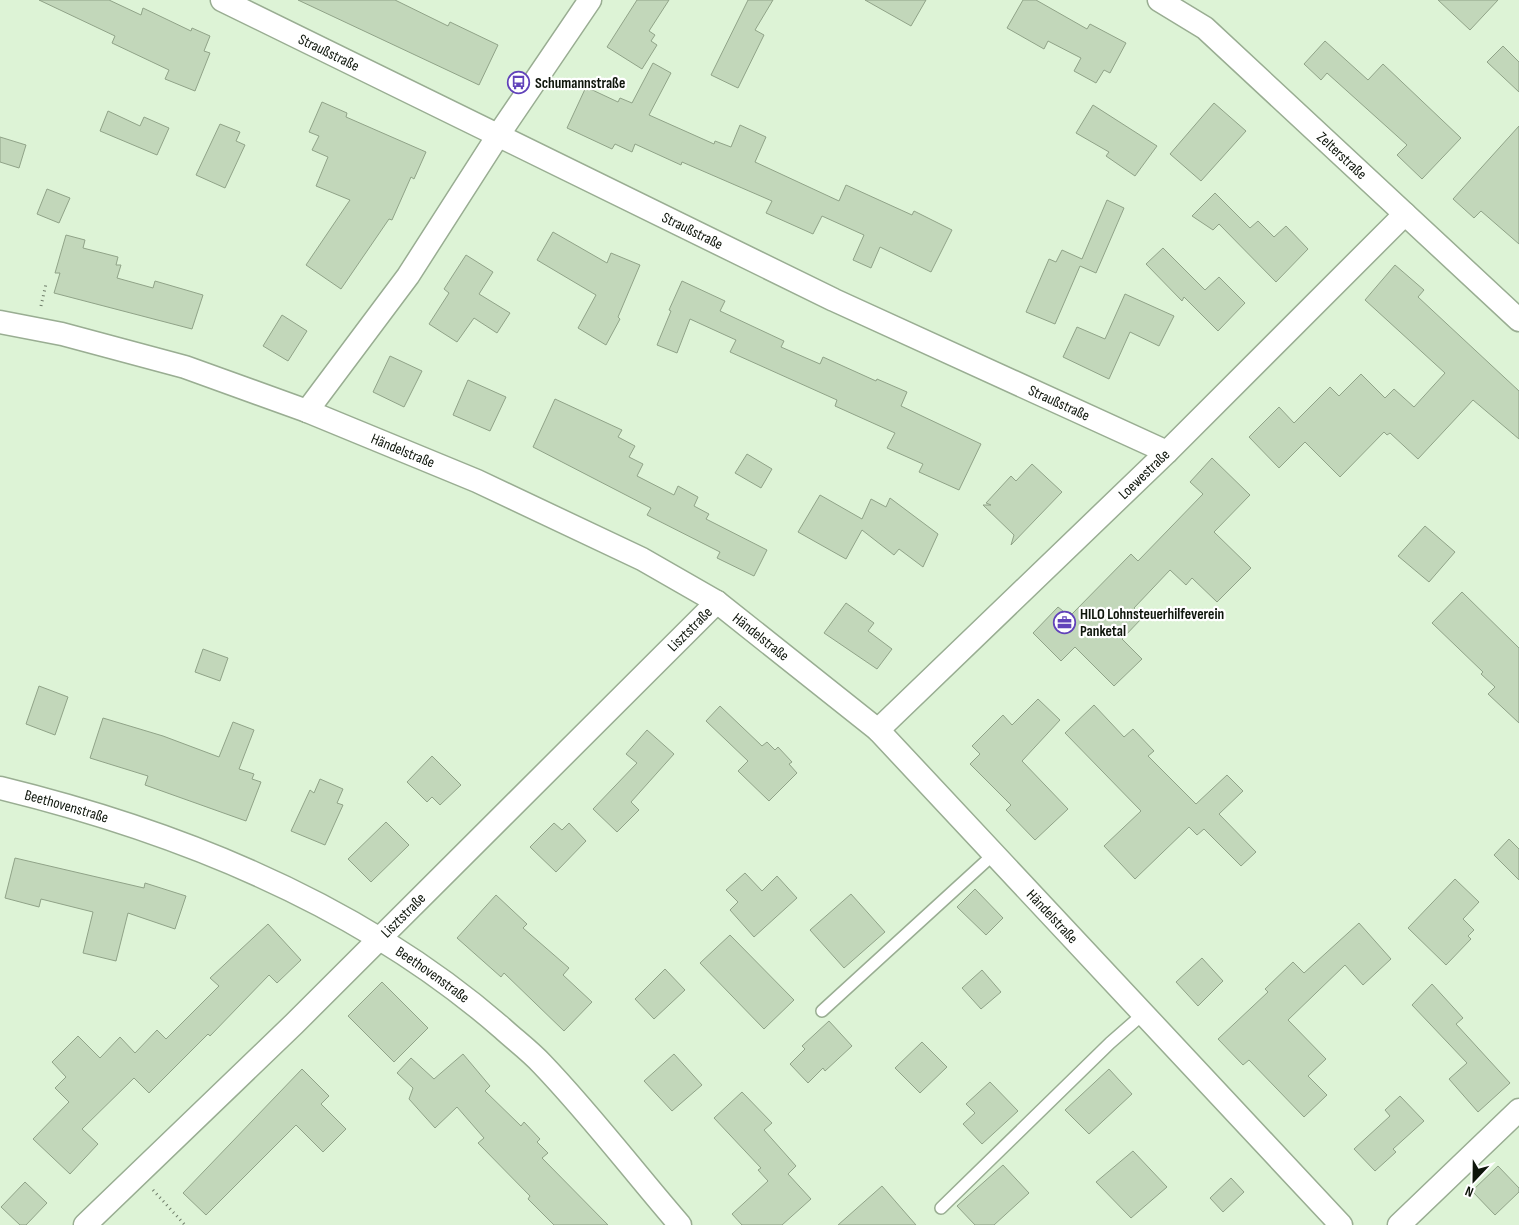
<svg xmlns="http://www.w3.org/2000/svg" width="1519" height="1225" viewBox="0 0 1519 1225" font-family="'Sofia Sans Condensed',sans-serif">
	<rect width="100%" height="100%" fill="#ddf3d6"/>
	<path fill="#c2d7ba" stroke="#90a388" d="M39,0H109L141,15L143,8L191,31L192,28L210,36L204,51L210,53L195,91L165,79L169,70L112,43L115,36Z
		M298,0H395L448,26L450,22L498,45L479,85Z
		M637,0H669L649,31L655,35L651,41L657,45L642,69L607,47Z
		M748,0H773L755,30L764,35L738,88L711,75Z
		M865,0H926L911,26Z
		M1023,0H1036L1087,29L1090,24L1126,43L1110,73L1104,70L1096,83L1074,71L1081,58L1048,41L1044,49L1007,28Z
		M1438,0H1498L1470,30Z
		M1325,41L1368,80L1383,64L1461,138L1422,179L1397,155L1407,145L1327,73L1321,80L1304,64Z
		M1503,46L1519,62V92L1487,62Z
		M653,63L671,73L649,115L714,144L715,141L731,147L740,125L766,137L755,162L839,201L846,185L912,215L914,211L952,230L931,272L880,247L871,268L853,260L864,235L822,216L813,234L766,213L772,201L682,162L681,165L635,144L632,152L615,144L612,149L567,128L586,87L618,102L620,98L632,103Z
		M322,102L347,113L346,117L426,152L414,179L411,177L392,220L389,219L341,289L306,265L350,200L316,186L328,157L312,150L319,136L309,132Z
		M1214,103L1246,131L1201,181L1170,154Z
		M1093,105L1157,146L1135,176L1106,156L1109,152L1076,133Z
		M108,111L140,126L144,117L169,128L157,155L100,131Z
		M220,124L240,132L236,141L245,145L225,188L196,175Z
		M1519,126V244L1481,211L1474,218L1453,199Z
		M0,137L26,145L19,168L0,162Z
		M47,189L70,198L59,223L37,214Z
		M1215,193L1250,228L1258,221L1274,237L1286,226L1308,249L1276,282L1219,224L1213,230L1192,216Z
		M1107,200L1124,208L1096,273L1080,266L1055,324L1026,312L1049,259L1056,262L1062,250L1082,259Z
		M553,232L607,263L611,253L640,265L618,317L620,319L606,345L578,328L596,295L537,260Z
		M66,235L85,240L83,248L118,257L116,265H121L117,278L153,288L155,281L203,295L192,329L54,293L60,273H55Z
		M1163,248L1205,290L1219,277L1245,303L1218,331L1184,297L1182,301L1146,264Z
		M466,255L493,272L479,294L510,313L497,333L474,318L457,342L429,324L449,293L444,289Z
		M1395,265L1424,290L1418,297L1519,391V439L1473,400L1418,459L1390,433L1387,435L1384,432L1340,477L1305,442L1279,468L1249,437L1279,407L1294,423L1330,387L1339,396L1361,374L1385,398L1394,389L1414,407L1445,373L1365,300Z
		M682,281L725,301L720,311L784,341L781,347L820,364L823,357L876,381L877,379L907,392L901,406L981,444L959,490L919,472L923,464L887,448L895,433L835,406L837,400L730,352L736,340L690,319L677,353L657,345L671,311L669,310Z
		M1125,294L1174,316L1159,346L1130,332L1109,379L1063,357L1077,327L1105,339Z
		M282,315L307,331L288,361L263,346Z
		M390,356L422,371L404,407L373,392Z
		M468,380L506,397L490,431L453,415Z
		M555,399L622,430L618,437L635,446L629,457L643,464L637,476L674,495L678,486L698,497L694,506L709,514L706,519L767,550L754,576L717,558L720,552L647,515L651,508L533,447Z
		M747,454L772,469L761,488L735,473Z
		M1212,458L1250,495L1214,532L1251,568L1217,602L1192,578L1186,585L1170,570L1134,608L1143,617L1122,639L1142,659L1114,686L1075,647L1061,661L1033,633L1058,607L1068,615L1070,612L1072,614L1131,554L1138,561L1203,494L1190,482Z
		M1032,464L1062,492L1011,545L1014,535L983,505H991L986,503L1011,476L1016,481Z
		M820,495L862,519L871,499L886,507L890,498L938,534L923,567L899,549L894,555L862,530L846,559L798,532Z
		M1425,526L1455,552L1429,582L1398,556Z
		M1462,592L1519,648V723L1488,694L1495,687L1481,674L1483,672L1432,623Z
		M846,603L874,623L868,631L892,649L877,669L824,633Z
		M203,649L228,658L220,681L195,672Z
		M39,686L68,697L55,735L26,724Z
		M1038,699L1060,720L1022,761L1068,809L1035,840L1006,810L1011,805L970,764L980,754L972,746L1003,715L1012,725Z
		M1094,705L1124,737L1133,729L1154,751L1148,756L1196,804L1227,775L1243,791L1219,814L1256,852L1241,866L1204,829L1197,835L1189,827L1135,879L1104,846L1141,811L1065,733Z
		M720,706L762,746L767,742L775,750L778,747L792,762L789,764L797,773L769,801L738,771L748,761L706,721Z
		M103,718L163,736L219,757L233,722L254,730L239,769L254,774L252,779L261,782L246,821L145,785L148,776L90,758Z
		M647,730L674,754L631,802L639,810L617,832L593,809L637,763L626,754Z
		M432,756L461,785L440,805L432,797L427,802L407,782Z
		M320,779L343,789L337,803L343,805L325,845L291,831L310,790L314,793Z
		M386,822L409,845L371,882L348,859Z
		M554,823L562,830L569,823L586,841L556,872L530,847Z
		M1509,839L1519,849V880L1494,855Z
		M15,858L144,888L145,883L186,896L175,929L128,913L116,961L83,953L93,912L41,899L39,907L5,898Z
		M745,873L762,891L777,876L797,898L754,937L730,910L738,902L726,890Z
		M1455,879L1479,902L1463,919L1474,930L1468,936L1471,939L1446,965L1408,928Z
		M975,889L1003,918L986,935L957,907Z
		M851,894L885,932L844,968L810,930Z
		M496,895L527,924L523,928L569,968L563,975L592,1002L564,1031L504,973L501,977L457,938Z
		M1359,923L1391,959L1363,985L1345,965L1288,1020L1326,1059L1308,1076L1327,1095L1304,1117L1249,1060L1243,1065L1218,1039L1268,992L1265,989L1293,962L1304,973Z
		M268,924L301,960L277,983L269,975L210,1036L208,1034L149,1093L134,1078L82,1129L98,1144L70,1174L33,1139L69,1102L55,1088L66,1077L52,1062L78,1036L100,1058L120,1037L135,1053L157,1030L166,1039L219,986L210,978Z
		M730,935L794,1000L764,1029L700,963Z
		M1202,958L1223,981L1198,1006L1176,982Z
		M665,969L685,990L654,1019L635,999Z
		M982,970L1001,992L981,1009L962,988Z
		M382,982L428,1028L394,1062L348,1016Z
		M1432,984L1463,1018L1456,1024L1510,1083L1478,1112L1449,1079L1467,1063L1412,1005Z
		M829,1021L852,1046L825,1071L823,1068L808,1083L790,1064L805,1049L802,1046Z
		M922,1042L947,1067L920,1093L895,1068Z
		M463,1054L490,1086L485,1091L521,1126L524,1122L540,1139L537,1142L548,1153L542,1158L608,1225H554L528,1199L530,1196L478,1143L484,1138L457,1107L435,1128L409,1099L413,1088L397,1073L411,1058L434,1079Z
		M674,1054L702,1085L672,1111L644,1081Z
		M302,1069L329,1096L321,1104L346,1129L323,1152L296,1125L206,1215L183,1193Z
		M1109,1069L1132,1094L1089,1134L1065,1110Z
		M990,1082L1018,1111L982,1144L963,1124L975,1113L966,1104Z
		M742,1092L772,1123L764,1130L796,1166L788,1174L811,1199L782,1225H742L732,1214L768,1181L758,1170L761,1168L714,1118Z
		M1400,1096L1424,1121L1393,1149L1396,1152L1375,1171L1354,1149L1390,1116L1385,1110Z
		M1133,1151L1167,1187L1131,1218L1096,1182Z
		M1003,1165L1029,1193L994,1225H975L957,1206Z
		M1498,1166L1519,1188V1192L1495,1215L1472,1191Z
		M1231,1178L1244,1192L1223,1212L1210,1198Z
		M25,1182L47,1203L26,1225H20L1,1207Z
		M882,1186L916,1225H838Z"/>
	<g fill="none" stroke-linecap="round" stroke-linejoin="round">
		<defs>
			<path id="lane" d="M822,1011L995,853
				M941,1208L1110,1043L1143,1014"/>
			<g id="street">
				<path id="s1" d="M222,0L834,300L1167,452"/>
				<path id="s2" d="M1159,0L1205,28L1519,320"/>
				<path id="s3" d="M0,322L62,334L185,367L307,411L477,481L642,559L717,602L878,730L1341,1225"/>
				<path d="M307,411L408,276L499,134L590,0"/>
				<path id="s4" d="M878,730L1167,452L1405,214"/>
				<path id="s5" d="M0,788C180,832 361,905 502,1028C515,1040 530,1051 542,1064C591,1115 634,1172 680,1225"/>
				<path id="s6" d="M85,1225L294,1024L717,602"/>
				<path d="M1399,1225L1519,1110"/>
			</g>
		</defs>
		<use href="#lane" stroke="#99ad92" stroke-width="14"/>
		<use href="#street" stroke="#99ad92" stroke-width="25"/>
		<path stroke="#6f7d6a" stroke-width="3" stroke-dasharray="1 4" stroke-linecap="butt" d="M41,306L46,284
			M153,1190L185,1225"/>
		<use href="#lane" stroke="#fff" stroke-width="11"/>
		<use href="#street" stroke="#fff" stroke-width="22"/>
	</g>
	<defs>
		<symbol id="bus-ring" viewBox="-11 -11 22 22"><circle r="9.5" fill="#fff" stroke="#6142ba" stroke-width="1.5"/><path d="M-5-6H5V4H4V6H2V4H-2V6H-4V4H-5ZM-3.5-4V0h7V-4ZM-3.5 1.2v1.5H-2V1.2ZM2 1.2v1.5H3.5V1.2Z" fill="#6142ba"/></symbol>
		<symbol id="office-ring" viewBox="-11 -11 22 22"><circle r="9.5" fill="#fff" stroke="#6142ba" stroke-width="1.5"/><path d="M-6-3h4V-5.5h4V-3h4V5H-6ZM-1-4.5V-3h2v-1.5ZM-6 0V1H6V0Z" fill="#6142ba"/></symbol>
	</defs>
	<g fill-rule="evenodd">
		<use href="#bus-ring" x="506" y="70" width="25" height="25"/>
		<use href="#office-ring" x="1052" y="610" width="25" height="25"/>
	</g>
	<g text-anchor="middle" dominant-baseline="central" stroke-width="4.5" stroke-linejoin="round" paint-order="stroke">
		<g font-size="15" fill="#0e150b" stroke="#fff">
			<text stroke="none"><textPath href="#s1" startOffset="119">Straußstraße</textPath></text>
			<text stroke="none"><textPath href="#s2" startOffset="241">Zelterstraße</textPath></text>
			<text stroke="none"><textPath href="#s1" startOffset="524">Straußstraße</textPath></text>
			<text stroke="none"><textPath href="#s1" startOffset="929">Straußstraße</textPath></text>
			<text stroke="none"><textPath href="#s3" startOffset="424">Händelstraße</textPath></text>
			<text stroke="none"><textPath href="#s4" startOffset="369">Loewestraße</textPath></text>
			<text stroke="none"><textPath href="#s6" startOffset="849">Lisztstraße</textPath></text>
			<text stroke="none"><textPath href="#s3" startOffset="829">Händelstraße</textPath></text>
			<text stroke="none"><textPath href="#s5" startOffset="69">Beethovenstraße</textPath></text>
			<text stroke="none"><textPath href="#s6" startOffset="444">Lisztstraße</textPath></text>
			<text stroke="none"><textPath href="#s3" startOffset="1234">Händelstraße</textPath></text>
			<text stroke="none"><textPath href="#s5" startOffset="474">Beethovenstraße</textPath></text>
		</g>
		<g font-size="15" font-weight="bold" fill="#0e150b" stroke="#fff" text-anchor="start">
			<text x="535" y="83">Schumannstraße</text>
			<text x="1080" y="614">HILO Lohnsteuerhilfeverein<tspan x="1080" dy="17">Panketal</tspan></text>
		</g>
	</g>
	<g transform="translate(1474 1180) rotate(202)" stroke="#ffffff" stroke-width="4" paint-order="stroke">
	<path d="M0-4L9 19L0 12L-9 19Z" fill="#0e150b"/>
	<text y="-8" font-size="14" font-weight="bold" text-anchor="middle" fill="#0e150b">N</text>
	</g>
</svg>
